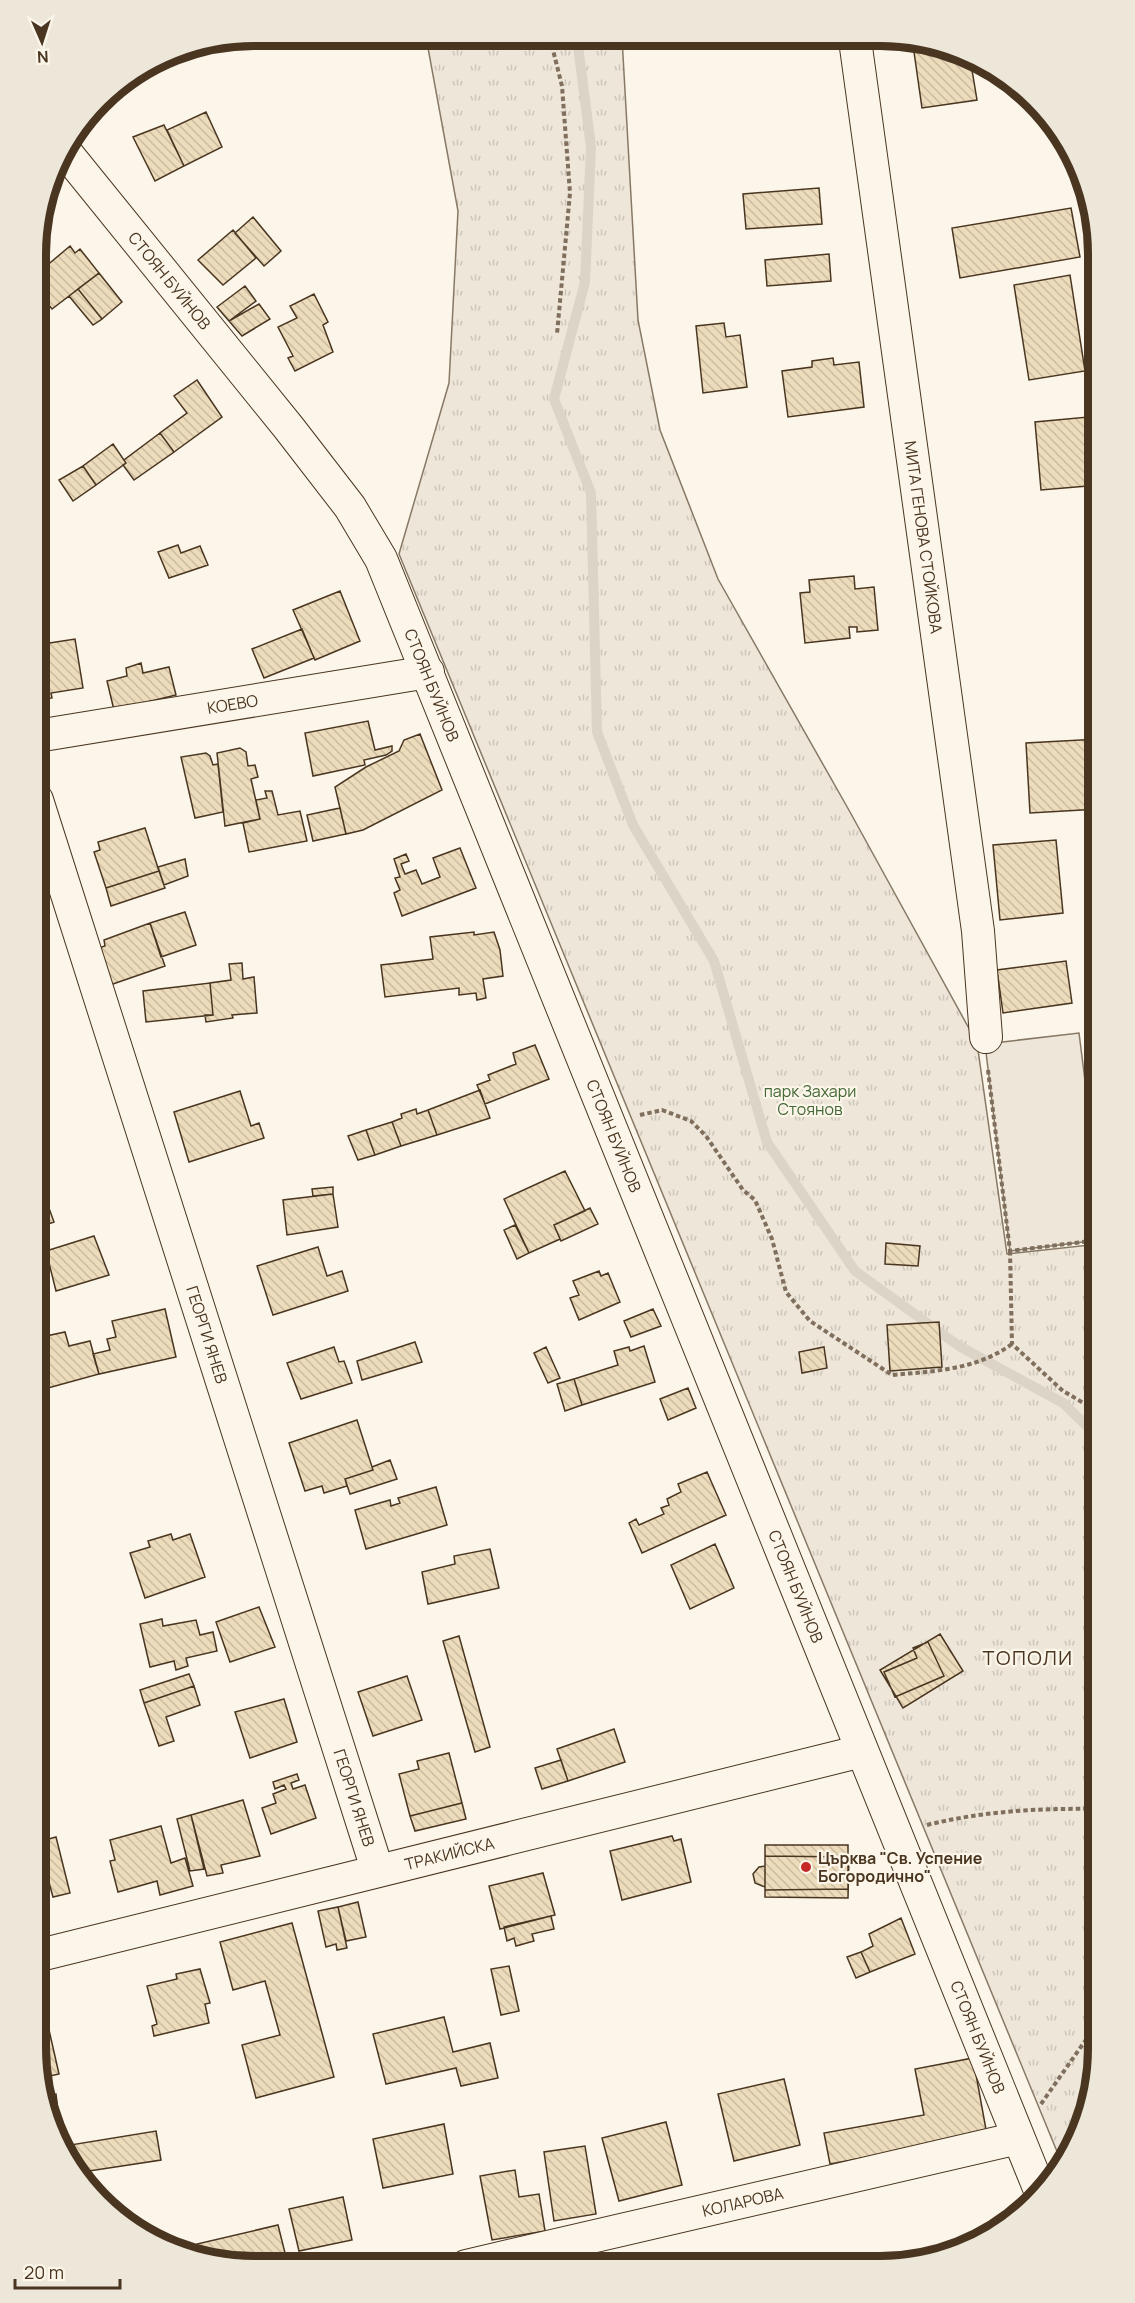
<svg xmlns="http://www.w3.org/2000/svg" width="1135" height="2303" viewBox="0 0 1135 2303" font-family="Manrope,sans-serif">
	<defs>
		<pattern id="park-tufts" width="24" height="20" patternUnits="userSpaceOnUse" patternTransform="scale(1.5)"><rect width="24" height="20" fill="#ede6d9"/><path d="M3 7l-1-3M5 7V3M7 7l1-3M15 17l-1-3M17 17v-4M19 17l1-3" fill="none" stroke="#cdc6ba"/></pattern>
		<pattern id="building-back-hatch" width="6" height="6" patternUnits="userSpaceOnUse" patternTransform="scale(1.5)"><rect width="6" height="6" fill="#ecdcbc"/><path d="M-1 5l2 2M0 0l6 6M5-1l2 2" fill="none" stroke="#ccbda1"/></pattern>
	</defs>
	<rect width="100%" height="100%" fill="#fbf6e9"/>
	<path fill="url(#park-tufts)" stroke="#887966" stroke-width="1.5" d="M426,37L622,38L638,320L660,430L718,579L850,812L977,1043L1007,1254L1099,1244V2063L1082,2132L1063,2166L399,554L449,383L458,211Z"/>
	<path fill="#ede6d9" stroke="#887966" stroke-width="1.5" d="M1079,1033L1099,1192V1240L1010,1251L985,1044Z"/>
	<g fill="none" stroke-linecap="round" stroke-linejoin="round">
		<path stroke="#dcd4c6" stroke-width="10" d="M577,38L591,147L585,282L554,399L591,493L597,732L633,825L714,961L767,1142L855,1271L959,1346L1063,1403L1099,1438"/>
	</g>
	<path fill="url(#building-back-hatch)" stroke="#4a3520" stroke-width="1.5" d="M940,49L971,64L977,100L922,108L914,52Z
		M206,112L222,147L184,166L167,130Z
		M164,125L184,166L155,181L133,137Z
		M819,188L822,224L746,229L743,194Z
		M1071,208L1080,257L960,278L952,228Z
		M253,217L281,251L264,266L235,233Z
		M233,230L256,258L223,285L198,260Z
		M70,246L75,253L80,249L99,273L52,309L38,291V273Z
		M829,254L831,281L767,286L765,260Z
		M99,273L122,302L102,319L78,289Z
		M1070,275L1085,371L1029,380L1014,285Z
		M245,286L256,301L229,321L217,307Z
		M78,289L102,319L93,325L69,296Z
		M314,294L328,322L323,325L333,352L295,371L288,358L293,356L278,327L297,318L290,306Z
		M259,304L270,319L242,336L229,321Z
		M724,323L726,337L740,335L747,387L703,393L696,326Z
		M833,358L834,365L859,362L864,407L788,417L782,371L812,367V361Z
		M197,380L222,417L174,452L160,433L187,413L174,396Z
		M1099,416V485L1041,490L1035,422Z
		M160,433L174,452L134,480L123,465L126,463L124,460Z
		M113,444L126,463L96,485L83,466Z
		M83,466L96,485L73,501L59,480Z
		M178,545L181,553L200,546L208,565L169,578L158,552Z
		M854,576L855,589L874,587L878,630L857,632V627H849L850,638L805,643L800,593L810,592L809,580Z
		M340,591L360,641L315,660L293,610Z
		M302,629L314,658L264,678L252,649Z
		M75,639L83,688L51,693L52,698L39,700L37,645Z
		M141,663L143,673L169,667L176,695L114,710L107,681L127,676L126,668Z
		M368,721L375,750L392,746V751L386,755L364,760L365,765L313,776L305,733Z
		M420,734L442,790L363,830L346,834L335,787L366,767L399,751L404,740Z
		M1099,739V809L1030,813L1026,743Z
		M240,748L246,752L248,766L255,765L258,777L251,779L260,819L225,826L217,753Z
		M206,753L210,756L213,765L218,764L223,812L195,818L181,757Z
		M265,791H272L278,815L300,811L307,841L249,852L243,823L260,819L256,800L267,798Z
		M340,808L346,834L313,841L307,815Z
		M145,828L159,871L106,888L94,852L100,850L98,842Z
		M1056,840L1063,913L1000,920L993,845Z
		M460,848L476,888L402,916L394,893L400,890L395,878L400,877L394,859L406,854L409,861L401,864L405,874L416,870L422,884L440,877L433,858Z
		M185,859L188,876L164,885L158,867Z
		M159,871L165,888L111,906L106,888Z
		M185,912L196,945L161,957L150,923Z
		M150,923L165,966L110,985L98,948L105,946L104,940Z
		M474,932V935L494,932L500,950L503,976L483,979L486,998L477,1000L476,993L459,995V988L385,997L381,965L433,959L430,937Z
		M1066,961L1072,1003L1003,1013L997,970Z
		M242,963L243,979L254,977L257,1013L232,1015L233,1018L206,1022L205,1015H213L210,983L231,980L229,964Z
		M210,983L213,1015L146,1022L143,991Z
		M535,1045L549,1079L485,1104L477,1085L490,1080L488,1075L516,1064L513,1053Z
		M480,1090L490,1118L437,1135L428,1110Z
		M240,1091L251,1126L259,1123L264,1138L189,1162L174,1112Z
		M416,1109L417,1114L428,1110L437,1135L401,1146L392,1122L402,1118L401,1114Z
		M392,1122L401,1146L375,1155L366,1130Z
		M366,1130L375,1155L358,1160L348,1136Z
		M565,1171L585,1211L554,1225L560,1239L529,1253L504,1199Z
		M41,1186L54,1222L37,1228V1188Z
		M333,1187V1194L313,1196L312,1189Z
		M333,1194L338,1227L287,1235L283,1200Z
		M590,1208L598,1224L561,1241L554,1225Z
		M515,1225L529,1253L517,1259L504,1230Z
		M94,1236L109,1275L56,1291L46,1251Z
		M886,1243L920,1246L918,1266L885,1264Z
		M318,1247L327,1276L342,1271L348,1291L273,1315L257,1266Z
		M599,1271L601,1276L608,1273L620,1302L579,1320L570,1298L579,1295L573,1281Z
		M165,1309L176,1357L99,1374L93,1354L110,1350L107,1339L116,1337L112,1321Z
		M653,1309L661,1326L631,1337L624,1321Z
		M43,1321L46,1336L65,1332L69,1346L90,1341L99,1374L37,1391V1323Z
		M939,1322L942,1367L890,1371L887,1325Z
		M415,1342L422,1362L362,1380L357,1361Z
		M644,1346L655,1382L582,1405L574,1379L618,1365L614,1351L629,1347L630,1351Z
		M334,1347L339,1362L344,1361L352,1383L301,1399L287,1363Z
		M546,1347L560,1378L548,1383L534,1353Z
		M824,1347L827,1368L802,1373L799,1352Z
		M574,1379L582,1405L565,1411L557,1384Z
		M688,1388L696,1408L668,1420L660,1399Z
		M357,1420L373,1470L345,1479L347,1486L324,1493L322,1486L305,1491L289,1443Z
		M390,1460L397,1479L350,1494L345,1479L373,1470L372,1467Z
		M707,1472L726,1515L642,1553L629,1523L636,1519L639,1525L664,1514L661,1508L669,1505L667,1499L681,1492L678,1484Z
		M436,1487L447,1525L366,1549L355,1510L390,1500L391,1506L400,1503L398,1498Z
		M171,1534L173,1540L190,1534L205,1577L145,1598L130,1553L150,1547L148,1541Z
		M715,1544L734,1588L690,1609L671,1565Z
		M490,1549L499,1588L428,1604L422,1572L455,1564L454,1556Z
		M259,1607L275,1647L230,1662L216,1622Z
		M162,1619L163,1626L196,1620L200,1635L213,1632L217,1651L186,1658L188,1666L176,1670L174,1661L150,1667L140,1624Z
		M940,1634L963,1671L903,1708L880,1670Z
		M459,1636L490,1747L475,1752L443,1641Z
		M928,1642L944,1676L895,1697L884,1672L917,1658L913,1648Z
		M189,1674L194,1686L144,1703L140,1690Z
		M407,1676L422,1720L373,1736L358,1692Z
		M194,1686L200,1705L166,1717L174,1741L159,1746L144,1703Z
		M284,1699L297,1742L250,1758L235,1712Z
		M614,1729L625,1762L568,1781L557,1749Z
		M449,1753L462,1803L410,1816L399,1774L419,1769L417,1761Z
		M561,1760L568,1781L542,1789L535,1768Z
		M297,1774L299,1780L291,1783L293,1789L305,1785L316,1818L271,1834L262,1808L276,1803L273,1794L286,1789L284,1785L275,1789L273,1782Z
		M243,1800L260,1856L221,1865L223,1873L207,1876L191,1815Z
		M462,1803L466,1819L415,1831L410,1816Z
		M191,1815L204,1869L190,1871L177,1819Z
		M161,1826L171,1863L185,1858L193,1886L160,1895L157,1881L118,1892L110,1861L115,1860L110,1840Z
		M672,1836L674,1841L681,1839L691,1882L622,1900L610,1851Z
		M56,1837L70,1893L53,1897L38,1842Z
		M765,1845H848V1889L765,1890Z
		M765,1856L849,1857L848,1898L765,1897V1887L755,1883L753,1874L759,1867L765,1866Z
		M543,1873L555,1915L500,1929L489,1886Z
		M358,1902L366,1937L346,1941L338,1907Z
		M338,1907L347,1948L337,1950L336,1944L326,1947L318,1911Z
		M551,1916L554,1929L532,1934L534,1941L516,1946L514,1938L507,1941L504,1927Z
		M901,1918L915,1954L870,1972L861,1952L873,1946L869,1934Z
		M292,1923L334,2077L256,2098L242,2045L280,2035L265,1981L233,1990L220,1942Z
		M861,1952L870,1972L856,1978L847,1957Z
		M509,1966L519,2011L501,2015L491,1969Z
		M200,1969L210,2003L205,2004L209,2023L154,2036L152,2026L157,2024L147,1986L177,1979L176,1974Z
		M42,1999L59,2074L41,2078L36,2048V2000Z
		M444,2017L453,2052L490,2043L498,2078L461,2086L456,2068L386,2084L373,2034Z
		M973,2058L987,2135L830,2164L824,2133L924,2115L915,2069Z
		M784,2079L800,2145L734,2161L718,2094Z
		M56,2094L61,2135H56L48,2118L44,2096Z
		M666,2122L682,2185L619,2201L602,2138Z
		M444,2124L453,2174L383,2188L373,2139Z
		M156,2131L161,2160L76,2173L65,2153L64,2146Z
		M585,2146L596,2214L554,2221L544,2152Z
		M515,2170L519,2197L539,2194L545,2231L492,2240L480,2176Z
		M343,2197L352,2240L299,2251L289,2209Z
		M278,2225L288,2265H226L200,2258L197,2244Z"/>
	<g fill="none" stroke-linecap="round" stroke-linejoin="round">
		<defs>
			<g id="street">
				<path id="s1" d="M855,40L978,931L986,1037"/>
				<path id="s2" d="M64,150L289,428L350,507L381,559L1041,2193"/>
				<path id="s3" d="M37,736L428,672"/>
				<path id="s4" d="M37,800L377,1869"/>
				<path id="s5" d="M36,1956L862,1751"/>
				<path id="s6" d="M466,2266L1018,2138"/>
			</g>
		</defs>
		<use href="#street" stroke="#4a3520" stroke-width="34"/>
		<path stroke="#7f6f5c" stroke-width="4" stroke-dasharray="4.5 3" stroke-linecap="butt" d="M550,38L562,86L570,193L557,334
			M988,1070L1010,1251L1099,1240
			M640,1115L662,1110L691,1121L706,1136L743,1190L755,1200L772,1239L786,1292L810,1321L892,1375C935,1371 976,1370 1012,1344
			M1010,1251L1012,1344L1063,1391L1099,1412
			M927,1825C983,1811 1041,1808 1099,1809
			M1088,2035L1099,2043
			M1041,2104L1099,2021"/>
		<use href="#street" stroke="#fbf6e9" stroke-width="32"/>
	</g>
	<circle fill="#c62828" stroke="#fbf6e9" stroke-width="2" cx="806" cy="1867" r="6"/>
	<g text-anchor="middle" dominant-baseline="central" stroke-width="4.5" stroke-linejoin="round" paint-order="stroke">
		<g font-size="16" fill="#4a3520" stroke="#fbf6e9">
			<text stroke="none"><textPath href="#s2" startOffset="168">СТОЯН БУЙНОВ</textPath></text>
			<text stroke="none"><textPath href="#s1" startOffset="502">МИТА ГЕНОВА СТОЙКОВА</textPath></text>
			<text stroke="none"><textPath href="#s2" startOffset="654">СТОЯН БУЙНОВ</textPath></text>
			<text stroke="none"><textPath href="#s3" startOffset="198">КОЕВО</textPath></text>
			<text stroke="none"><textPath href="#s2" startOffset="1140">СТОЯН БУЙНОВ</textPath></text>
			<text stroke="none"><textPath href="#s4" startOffset="561">ГЕОРГИ ЯНЕВ</textPath></text>
			<text stroke="none"><textPath href="#s2" startOffset="1626">СТОЯН БУЙНОВ</textPath></text>
			<text stroke="none"><textPath href="#s4" startOffset="1047">ГЕОРГИ ЯНЕВ</textPath></text>
			<text stroke="none"><textPath href="#s5" startOffset="426">ТРАКИЙСКА</textPath></text>
			<text stroke="none"><textPath href="#s2" startOffset="2112">СТОЯН БУЙНОВ</textPath></text>
			<text stroke="none"><textPath href="#s6" startOffset="284">КОЛАРОВА</textPath></text>
		</g>
		<g font-size="16" fill="#436837" stroke="#fbf6e9">
			<text x="810" y="1091">парк Захари<tspan x="810" dy="18">Стоянов</tspan></text>
		</g>
		<g font-size="16" font-weight="bold" fill="#4a3520" stroke="#fbf6e9" text-anchor="start">
			<text x="818" y="1858">Църква "Св. Успение<tspan x="818" dy="18">Богородично"</tspan></text>
		</g>
		<g font-size="20" letter-spacing="1.5" fill="#4a3520" stroke="#fbf6e9">
			<text x="1028" y="1657">ТОПОЛИ</text>
		</g>
	</g>
	<path d="M0 0H1135V2303H0ZM254 46H880A208 208 0 0 1 1088 254V2048A208 208 0 0 1 880 2256H254A208 208 0 0 1 46 2048V254A208 208 0 0 1 254 46Z" fill="#ede7d9" fill-rule="evenodd"/>
	<path fill="none" stroke="#4a3520" stroke-width="8" d="M254 46H880A208 208 0 0 1 1088 254V2048A208 208 0 0 1 880 2256H254A208 208 0 0 1 46 2048V254A208 208 0 0 1 254 46Z"/>
	<g transform="translate(42 42) rotate(177)" stroke="#fbf6e9" stroke-width="4.5" paint-order="stroke">
	<path d="M0-4.5L10 22L0 15L-10 22Z" fill="#4a3520"/>
	<text y="-9" font-size="16" font-weight="bold" text-anchor="middle" fill="#4a3520">N</text>
	</g>
	<path d="M15 2279v9h105v-9" fill="none" stroke="#4a3520" stroke-width="3"/>
	<text x="24" y="2279" font-size="18" fill="#4a3520" stroke="#fbf6e9" stroke-width="4.5" paint-order="stroke">20 m</text>
</svg>
